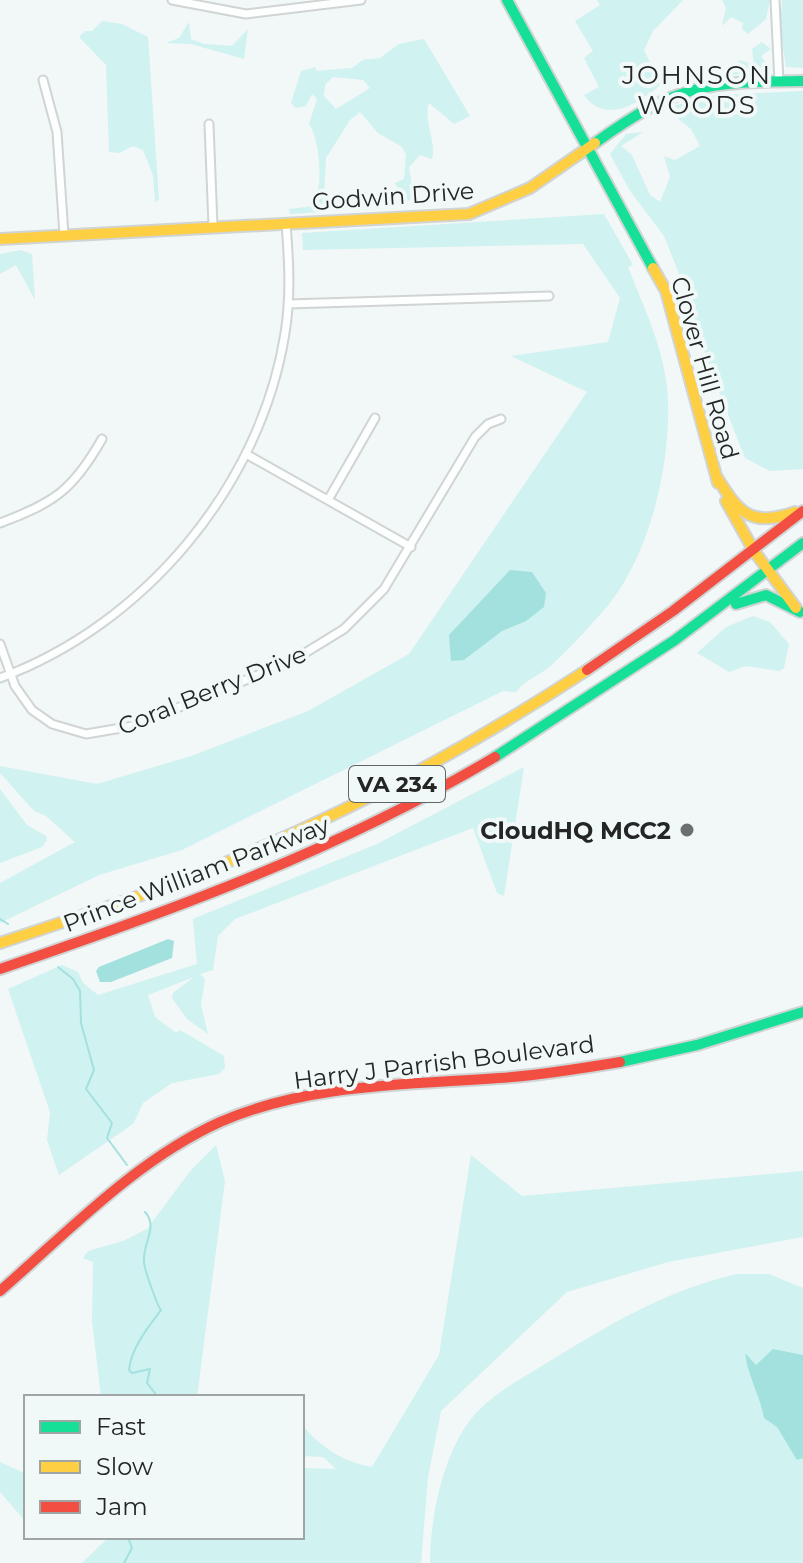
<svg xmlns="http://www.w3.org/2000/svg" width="803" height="1563" viewBox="0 0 803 1563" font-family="Montserrat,sans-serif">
	<rect width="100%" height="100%" fill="#f2f7f7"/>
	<path fill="#d0f2f0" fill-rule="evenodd" d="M597,0H683L653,31L644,50L660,85C638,105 604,124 584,95L599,87L584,58L593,51L575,21L600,5Z
		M722,0H770L766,19L748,34L742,29L743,23L731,17L722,26L726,8Z
		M782,0H803V68L786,67L780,29Z
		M102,21L122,24L148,37L159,200L155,202L153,175L143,150L133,146L119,153L109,152L106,65L79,37L85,31H92Z
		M189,22L191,39L204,44L232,46L248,29L244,59L191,44L166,43L179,38Z
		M424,39L470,116L454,124L429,103C423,123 437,141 432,159L420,155L409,167L414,198L405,202L395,183L404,179L406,155L402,147L378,133L360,112L350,120L326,158L323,212L290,214L289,209L313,206C324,188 320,140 309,124L317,99L312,94L306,106L296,108L291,103L301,71L316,67V71L352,68L363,60L380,58L399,44ZM333,77L363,80L370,88L336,109L324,96L325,85Z
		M762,42L771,49L761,56L770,68L765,73L706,76L700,82L682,83L686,77L731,68L740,60L754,65L752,49Z
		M803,91V469L770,471L745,458L710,369L684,286L664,236L630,191L610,154L626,134L643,132L621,146L632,155L650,195L660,202L670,177L664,156L675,160L700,146L691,129L670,112L673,106L716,95Z
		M604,214L633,265L628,267C645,310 667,355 668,402C670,468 649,558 605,609C587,629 569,650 549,667C537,677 526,679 516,692L503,691L182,850L99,875L0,923V883L75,842L46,816L34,811L0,773V766L97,784L191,756L308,711L409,654L587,392L511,356L608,342L620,298L583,244L303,250L302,233Z
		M20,250L32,254L35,300L16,265L0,274V254Z
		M753,616L770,622L789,644L784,668L779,671L746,666L729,672L697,653L726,627Z
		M524,767L504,896L497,893L473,828L235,919L218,936L213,970L200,974L205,979L201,1005L208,1034L187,1019L172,998L173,993L194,977L148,995L155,1017L176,1033L180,1030L224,1056L225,1068L219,1074L172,1083L143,1103L133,1124L59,1175L47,1140L50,1112L8,989L62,965L78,972L83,983L98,995L197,964L193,919L377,844Z
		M0,789L27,825L46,836L47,840L42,847L0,863Z
		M216,1145L225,1181L197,1397H101L92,1321L93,1262L83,1258L88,1251L123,1241L147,1229L191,1170Z
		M471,1155L522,1196L803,1171V1237L668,1262L567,1292L441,1411L428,1477L421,1563H82L109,1537H302V1468L336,1469L323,1457L302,1456V1425C323,1449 342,1461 372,1467L439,1355Z
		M737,1274H769L803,1288V1563H430C430,1520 442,1459 468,1423C487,1397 519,1380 545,1364C607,1326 666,1290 737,1274Z
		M0,1462L26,1474V1522L0,1492Z"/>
	<path fill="#a3e1df" d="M510,570L532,572L546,593L544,607L526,621L502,631L464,660L451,661L449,635Z
		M168,939L174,941L172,958L111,982H100L96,971L99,967Z
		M773,1349L803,1355V1458L797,1460L777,1427L764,1418C760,1395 748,1377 745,1353L756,1365Z"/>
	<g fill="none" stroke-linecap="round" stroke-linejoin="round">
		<path stroke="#a3e1df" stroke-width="2" d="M0,919L8,924
			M58,967L73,979L80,991L81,1023L94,1070L86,1089L112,1123L107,1138L127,1165
			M145,1212C159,1227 142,1244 144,1262C144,1269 158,1307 161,1310C149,1326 131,1348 129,1370L132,1373L150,1369L147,1383L158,1397
			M124,1537L129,1540L132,1548L124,1563"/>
		<defs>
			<path id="street" d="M172,0L246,14L361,0
				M775,0L779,82
				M43,80L57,132L64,235
				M209,124L213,226
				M288,304L549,296
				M246,454L411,547
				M328,500L375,418
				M0,523C54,503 73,490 102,439
				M0,644L15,686L32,710L52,724L86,734L133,726L292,661L344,629L384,589L475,437L488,424L501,419
				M0,678C144,625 261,486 285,333C291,297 289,261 286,224"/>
			<path id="fast" d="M507,0L653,268
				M595,143C676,84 706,82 803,81
				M736,604L766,595L800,612
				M495,757L675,640L803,543
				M620,1062L697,1045L803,1012"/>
			<path id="slow" d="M0,239L469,214L530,188L595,143
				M653,268L666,291L718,483
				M716,476C739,513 751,528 795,512
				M726,501L754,551L796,608
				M0,943C84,915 169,888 251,852C369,802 480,740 587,670"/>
			<path id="jam" d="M587,670L673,611L803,511
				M0,969C171,911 339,850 495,757
				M0,1291C69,1231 136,1160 220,1122C312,1082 414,1085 512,1077C548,1074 584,1068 620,1062"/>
		</defs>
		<use href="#street" stroke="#d0d4d4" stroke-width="11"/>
		<use href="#fast" stroke="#d0d4d4" stroke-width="14"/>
		<use href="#slow" stroke="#d0d4d4" stroke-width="14"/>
		<use href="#jam" stroke="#d0d4d4" stroke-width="14"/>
		<use href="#street" stroke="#fdfefe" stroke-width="7"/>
		<use href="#fast" stroke="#16e098" stroke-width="10"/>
		<use href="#slow" stroke="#ffcf43" stroke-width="10"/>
		<use href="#jam" stroke="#f24e42" stroke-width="10"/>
	</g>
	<circle fill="#6b6f6e" stroke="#f1f8f8" stroke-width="3" cx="687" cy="830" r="8"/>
	<g text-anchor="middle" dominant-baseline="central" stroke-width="8" stroke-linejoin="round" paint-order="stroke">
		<rect fill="#f1f8f8" stroke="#616564" stroke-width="2" x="349" y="766" width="96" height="36" rx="6"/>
		<g font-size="22" font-weight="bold" fill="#232625">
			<text x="397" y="784">VA 234</text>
		</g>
		<g font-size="24" fill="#232625" stroke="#f1f8f8">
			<text transform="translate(393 196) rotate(-4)">Godwin Drive</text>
			<text transform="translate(705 368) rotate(74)">Clover Hill Road</text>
			<text transform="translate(212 690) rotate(-22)">Coral Berry Drive</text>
			<text transform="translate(196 874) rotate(-21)">Prince William Parkway</text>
			<text transform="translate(444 1062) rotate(-7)">Harry J Parrish Boulevard</text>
		</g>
		<g font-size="24" font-weight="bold" fill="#232625" stroke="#f1f8f8" text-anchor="end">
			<text x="671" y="830">CloudHQ MCC2</text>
		</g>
		<g font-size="26" letter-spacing="2" fill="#232625" stroke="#f1f8f8">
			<text x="697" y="75">JOHNSON<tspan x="697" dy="30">WOODS</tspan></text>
		</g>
	</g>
	<rect x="24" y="1395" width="280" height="144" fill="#f1f8f8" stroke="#9fa4a4" stroke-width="2"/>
	<rect x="40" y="1421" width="40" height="12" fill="#16e098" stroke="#9fa4a4" stroke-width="2"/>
	<text x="96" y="1435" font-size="24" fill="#232625">Fast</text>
	<rect x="40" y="1461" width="40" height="12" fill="#ffcf43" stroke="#9fa4a4" stroke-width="2"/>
	<text x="96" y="1475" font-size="24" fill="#232625">Slow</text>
	<rect x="40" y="1501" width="40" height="12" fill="#f24e42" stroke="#9fa4a4" stroke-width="2"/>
	<text x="96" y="1515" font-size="24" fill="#232625">Jam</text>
</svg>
